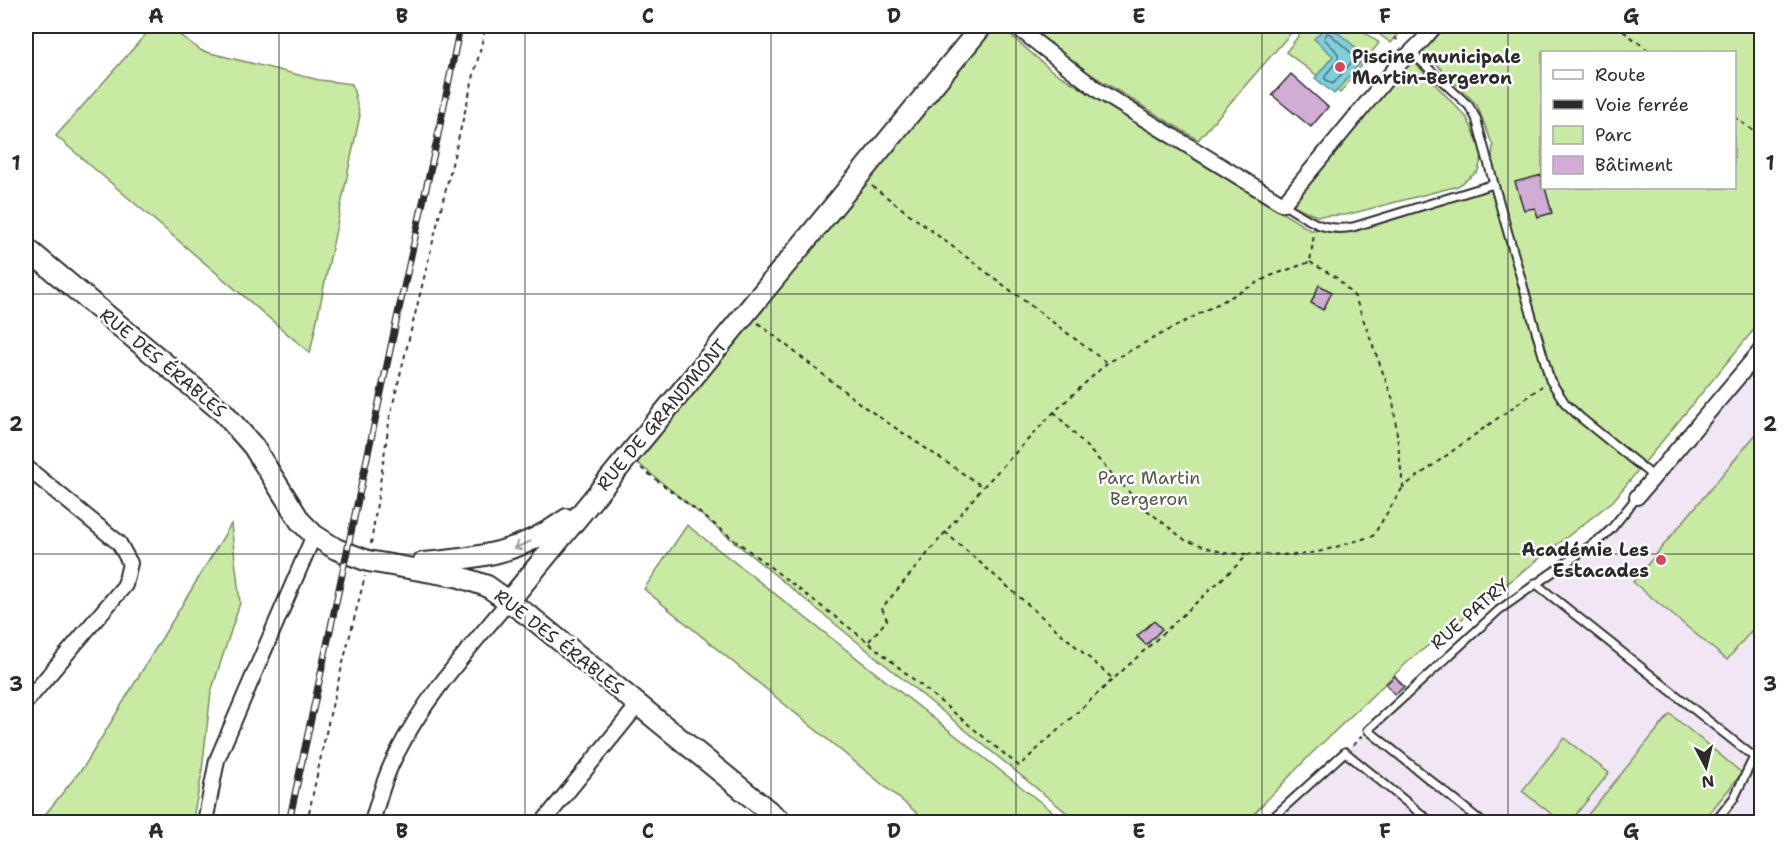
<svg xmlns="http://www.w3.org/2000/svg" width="1787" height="848" viewBox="0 0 1787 848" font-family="'Shantell Sans',sans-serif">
	<rect width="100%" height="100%" fill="#fff"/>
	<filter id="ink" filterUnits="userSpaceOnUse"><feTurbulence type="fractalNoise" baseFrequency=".0167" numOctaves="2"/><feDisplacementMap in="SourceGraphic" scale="12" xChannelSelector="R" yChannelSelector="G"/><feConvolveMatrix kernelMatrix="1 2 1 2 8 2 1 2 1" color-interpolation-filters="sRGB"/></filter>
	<g filter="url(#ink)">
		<path fill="#f1e6f3" d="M1761,344V822H1268L1499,610L1624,511Z"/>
		<path fill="#c9eaa2" stroke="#7a8a66" stroke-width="1.5" fill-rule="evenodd" d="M153,26H167L202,51L319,80L352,84L360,115L310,353L56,136Z
			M976,26H1000L1051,70L1310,230L1344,229L1490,183L1493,146L1477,105L1413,41L1428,26H1761V321L1613,501L1411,659L1312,753L1246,822H1078L623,451ZM1542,52H1734V188H1542Z
			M1026,26H1297L1198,140L1061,56Z
			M1306,26H1356L1379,43L1340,93L1286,52Z
			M1368,26H1406L1391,43Z
			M1401,48L1467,118L1483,152L1478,171L1458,186L1346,215L1316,216L1283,200Z
			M1761,428V619L1727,660L1633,582Z
			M231,524L240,603L211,692L201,779L192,822H39L85,765Z
			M687,525L1066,822H928L644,589Z
			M1670,714L1742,773L1702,822H1582Z
			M1564,738L1609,773L1570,822H1562L1522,791Z"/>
		<path fill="#80cfdd" stroke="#5e8d96" stroke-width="1.5" d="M1326,26H1330L1366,56L1334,94L1315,78L1333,56L1314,39Z"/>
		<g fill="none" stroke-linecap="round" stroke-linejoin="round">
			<path stroke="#4d6d72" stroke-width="1.5" d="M1327,33L1330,34L1356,57L1333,84L1325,79V76C1340,55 1346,59 1324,39Z"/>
		</g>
		<path fill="#d1add6" stroke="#2b2b2b" stroke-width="1.5" d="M1291,74L1328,107L1311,127L1272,95Z
			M1542,175V188H1545L1552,213L1538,217L1535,208L1524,210L1515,182Z
			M1319,285L1332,292L1323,310L1311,303Z
			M1154,621L1162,629L1146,645L1137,636Z
			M1395,676L1404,687L1395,695L1386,684Z"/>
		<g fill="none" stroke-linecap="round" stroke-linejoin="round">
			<defs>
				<path id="lane" d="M1494,184L1550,380L1565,403L1581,418L1654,477
					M1283,204C1307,219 1323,233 1353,227L1494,184L1476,118L1469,106L1411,52
					M1535,583L1754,757L1762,750
					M1268,822L1345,752L1431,822
					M1482,822L1368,730L1499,610L1604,536L1612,528L1637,497
					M1715,822L1734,798L1754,757"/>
				<path id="street" d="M1015,26L1099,91L1283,204L1398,65L1423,40L1435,26
					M26,467L119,543L130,563L125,585L26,702
					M1637,497L1762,349
					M205,822L217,760L314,535
					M372,822C379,799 385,775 397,753C425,697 469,649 509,601
					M543,822L638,705"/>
				<path id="secondary" d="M26,248L224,413L253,446L292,508L300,521L314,535L336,549L368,561L460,577L487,586L532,618L782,822
					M423,563C480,558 520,553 567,519
					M509,601L982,26"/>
			</defs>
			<use href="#lane" stroke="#2b2b2b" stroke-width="11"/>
			<use href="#street" stroke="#2b2b2b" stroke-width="18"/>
			<use href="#secondary" stroke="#2b2b2b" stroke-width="24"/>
			<path stroke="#2b2b2b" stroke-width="2" stroke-dasharray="4.5 4.5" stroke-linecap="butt" d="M1380,26L1400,42
				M1616,26L1651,52
				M1734,117L1762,137
				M872,186L1107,363
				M1310,262L1337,278L1355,297L1393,400L1403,487L1542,386
				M758,323L863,406L983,487L1054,412L1107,363L1270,276L1310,262L1314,234
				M1054,412L1143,507L1185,540L1224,553L1248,554
				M641,468L868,642L1019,766L1249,554L1300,555L1322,551L1373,536L1403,487
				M945,532L1112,678
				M371,544L390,416L486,26
				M869,641L887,620L882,608L983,487
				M1353,745L1362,736
				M307,822L330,714L365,576"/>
			<use href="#lane" stroke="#fff" stroke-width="7"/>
			<use href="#street" stroke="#fff" stroke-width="14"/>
			<use href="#secondary" stroke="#fff" stroke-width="20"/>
			<defs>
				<path id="rail" d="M289,822L397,318L437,140L460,26"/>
			</defs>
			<use href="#rail" stroke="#2b2b2b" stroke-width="7"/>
			<use href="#rail" stroke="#fff" stroke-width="4.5" stroke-dasharray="14" stroke-linecap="butt"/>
		</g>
		<defs><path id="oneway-shaft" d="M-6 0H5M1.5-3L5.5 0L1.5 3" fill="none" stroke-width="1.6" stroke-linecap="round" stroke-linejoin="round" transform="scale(1.5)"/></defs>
		<use stroke="#a0a0a0" href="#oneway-shaft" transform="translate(522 545) rotate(157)"/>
	</g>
	<path fill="none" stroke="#2b2b2b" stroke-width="1.5" stroke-opacity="0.55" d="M279,26V822M525,26V822M771,26V822M1016,26V822M1262,26V822M1508,26V822M26,294H1762M26,554H1762"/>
	<g fill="#d1495b" stroke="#fff" stroke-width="2">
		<circle cx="1340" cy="67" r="6"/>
		<circle cx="1661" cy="560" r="6"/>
	</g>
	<g text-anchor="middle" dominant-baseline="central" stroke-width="5" stroke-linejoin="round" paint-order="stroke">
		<g font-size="18" font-weight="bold" fill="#2b2b2b" stroke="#fff" text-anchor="start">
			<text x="1352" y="57">Piscine municipale<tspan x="1352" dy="21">Martin-Bergeron</tspan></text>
			<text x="1649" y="550" text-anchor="end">Académie Les<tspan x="1649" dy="21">Estacades</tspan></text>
		</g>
		<g font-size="18" fill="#2b2b2b" stroke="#fff">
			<text transform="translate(163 363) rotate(40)">RUE DES ÉRABLES</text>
			<text transform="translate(662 415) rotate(-50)">RUE DE GRANDMONT</text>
			<text transform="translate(1470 614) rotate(-41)">RUE PATRY</text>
			<text transform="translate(559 642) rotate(38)">RUE DES ÉRABLES</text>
		</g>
		<g font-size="18" fill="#525b49" stroke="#fff">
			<text x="1149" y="478">Parc Martin<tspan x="1149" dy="21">Bergeron</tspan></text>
		</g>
	</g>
	<rect width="1787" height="848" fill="none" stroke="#fff" stroke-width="66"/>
	<rect x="1541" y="51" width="195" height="138" fill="#ffffff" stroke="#aaaaaa" stroke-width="1.5"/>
	<rect x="1553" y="70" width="30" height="9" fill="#ffffff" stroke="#aaaaaa" stroke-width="1.5"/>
	<text x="1595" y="81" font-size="18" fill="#2b2b2b">Route</text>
	<rect x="1553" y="100" width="30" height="9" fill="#2b2b2b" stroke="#aaaaaa" stroke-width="1.5"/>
	<text x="1595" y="111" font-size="18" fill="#2b2b2b">Voie ferrée</text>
	<rect x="1553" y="126" width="30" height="18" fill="#c9eaa2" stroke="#aaaaaa" stroke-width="1.5"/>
	<text x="1595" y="141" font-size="18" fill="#2b2b2b">Parc</text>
	<rect x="1553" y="156" width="30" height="18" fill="#d1add6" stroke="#aaaaaa" stroke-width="1.5"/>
	<text x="1595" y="171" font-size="18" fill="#2b2b2b">Bâtiment</text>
	<g transform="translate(1706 767) rotate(173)" stroke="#ffffff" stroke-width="4.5" paint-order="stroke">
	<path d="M0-4.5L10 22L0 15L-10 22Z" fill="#2b2b2b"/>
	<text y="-9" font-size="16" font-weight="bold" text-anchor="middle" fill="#2b2b2b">N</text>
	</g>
	<rect x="33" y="33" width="1721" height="782" fill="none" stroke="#2b2b2b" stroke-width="2"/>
	<g font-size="20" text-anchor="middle" font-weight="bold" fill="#2b2b2b">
		<text x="156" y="23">A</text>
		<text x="402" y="23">B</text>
		<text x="648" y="23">C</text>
		<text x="894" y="23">D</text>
		<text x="1139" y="23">E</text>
		<text x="1385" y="23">F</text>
		<text x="1631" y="23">G</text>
		<text x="16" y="170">1</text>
		<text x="1770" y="170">1</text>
		<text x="16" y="431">2</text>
		<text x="1770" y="431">2</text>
		<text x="16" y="691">3</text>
		<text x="1770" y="691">3</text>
		<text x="156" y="838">A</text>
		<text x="402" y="838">B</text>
		<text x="648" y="838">C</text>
		<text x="894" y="838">D</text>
		<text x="1139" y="838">E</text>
		<text x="1385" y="838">F</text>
		<text x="1631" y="838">G</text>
	</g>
</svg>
